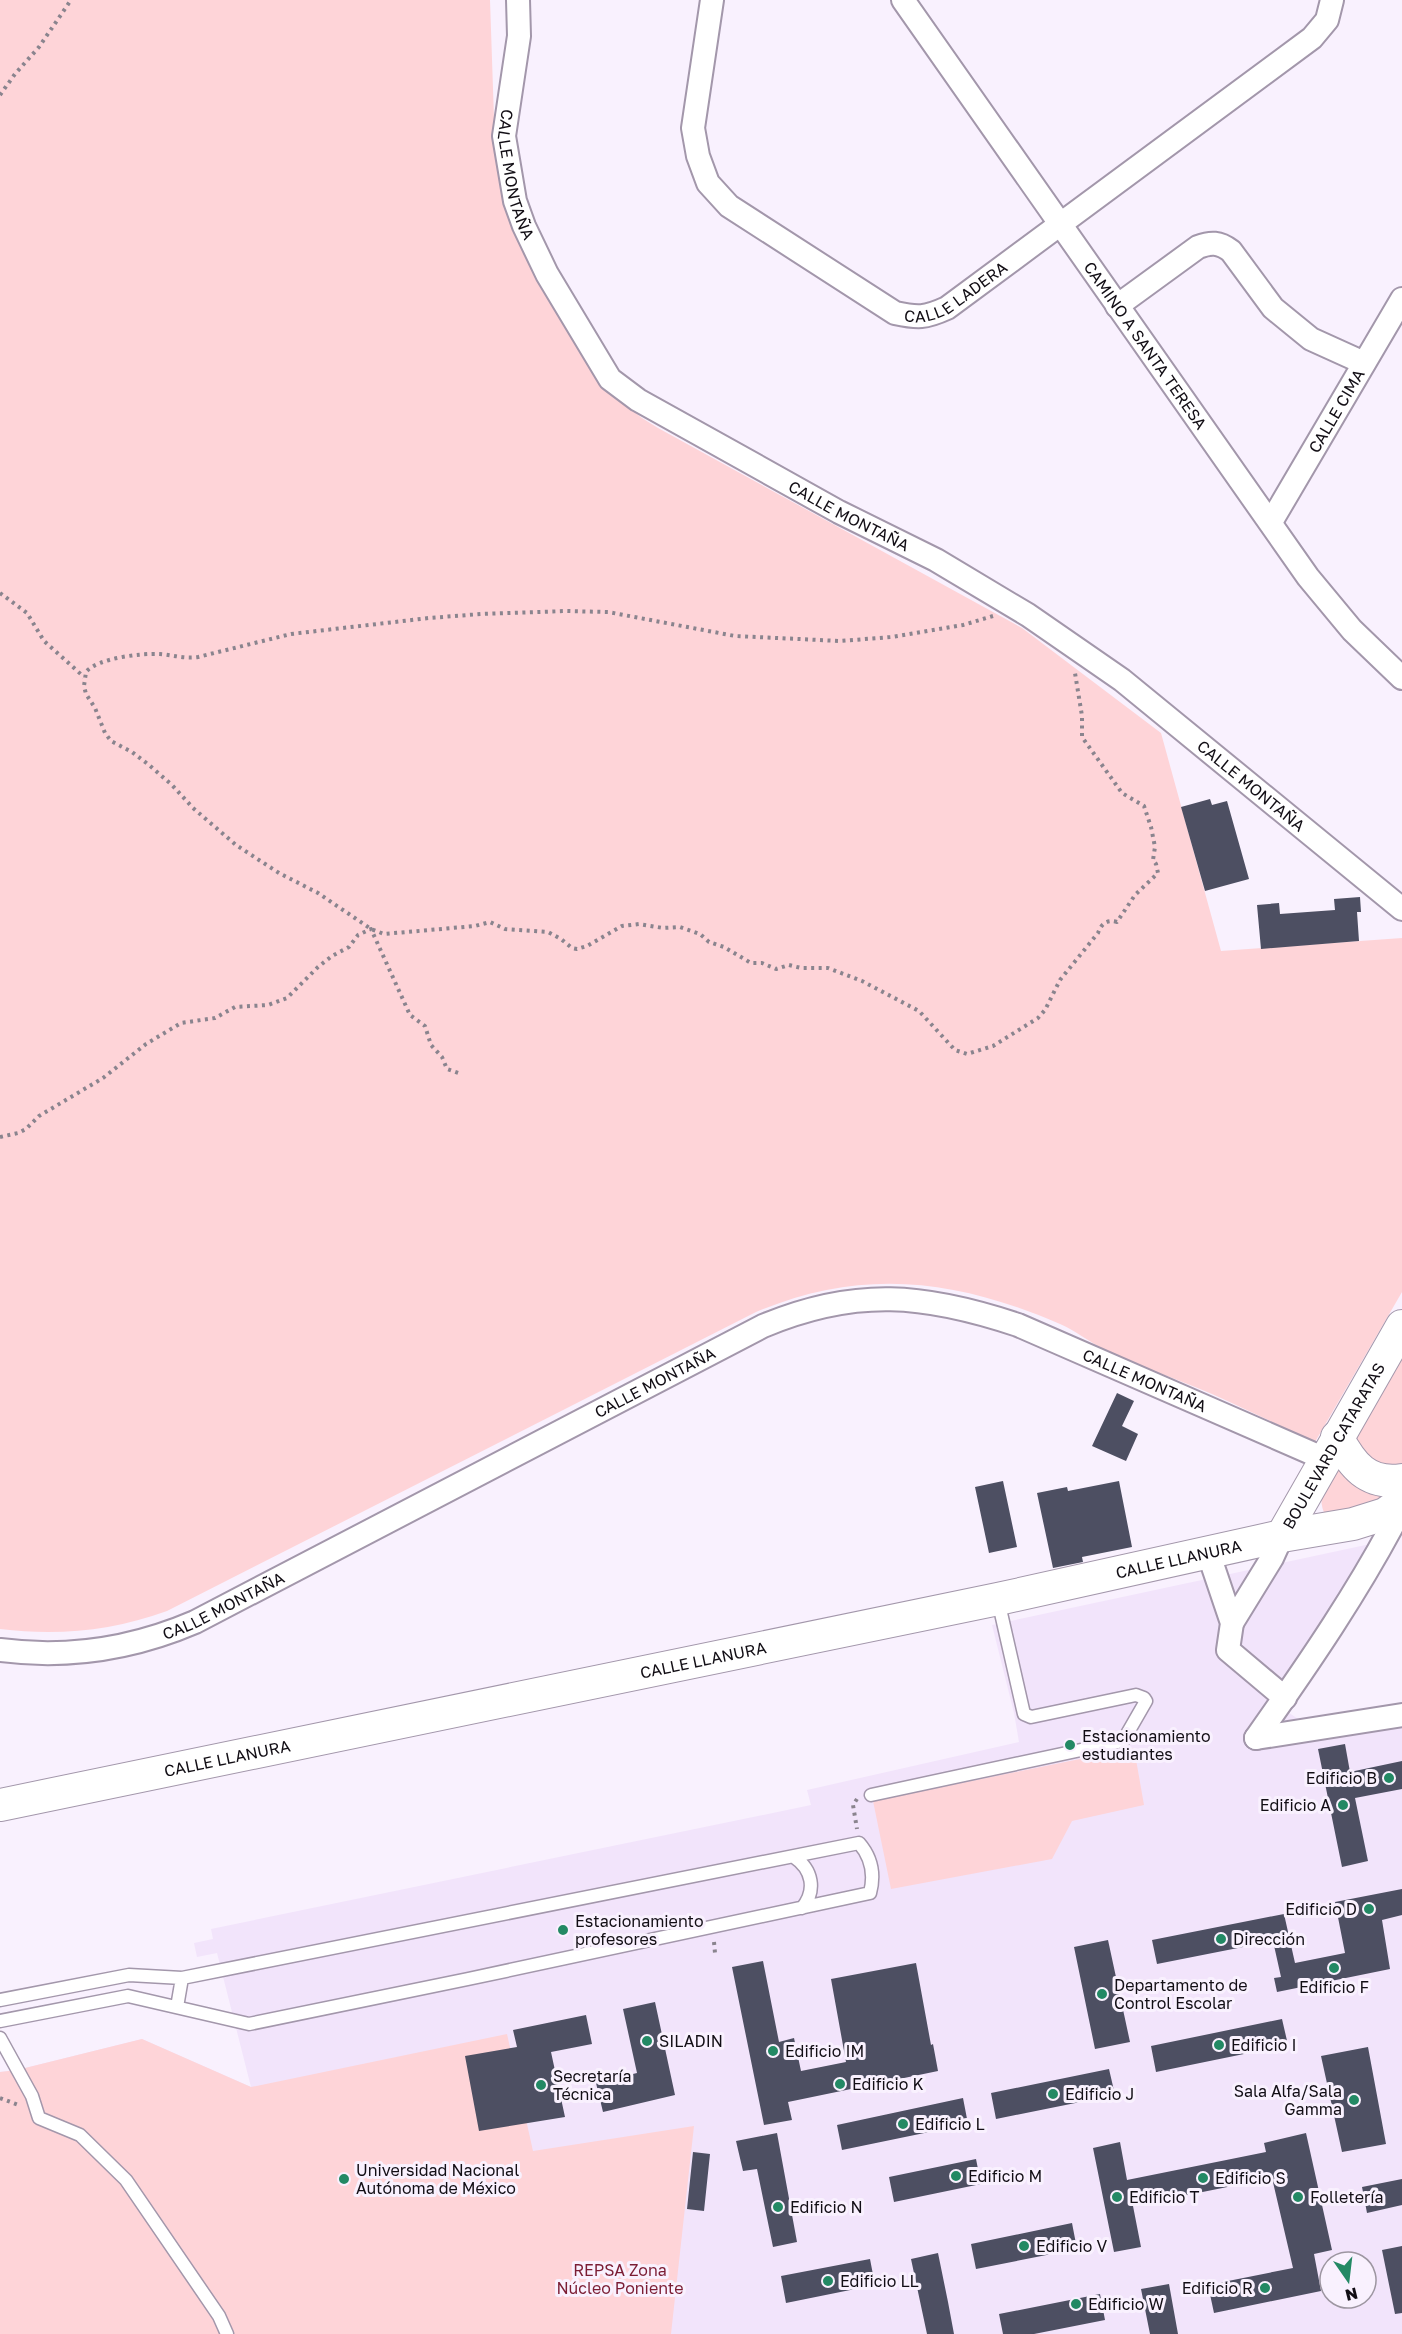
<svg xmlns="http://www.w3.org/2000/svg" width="1402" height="2334" viewBox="0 0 1402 2334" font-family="'Golos Text',sans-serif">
	<rect width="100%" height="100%" fill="#f9f1fe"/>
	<path fill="#f2e4fb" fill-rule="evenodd" d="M1375,1543L1273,1702L1307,1725L1402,1707V2334H0V2072L17,2070L142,2039L251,2087L217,1953L197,1957L194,1943L213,1939L211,1929L811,1805L807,1790L1019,1742L1014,1713L992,1625ZM1330,2262H1366V2298H1330Z"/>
	<path fill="#fed4d8" d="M0,0H490L495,148L515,232L541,289L613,395L642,418L658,428L1022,628L1161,733L1221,951L1402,938V1292L1315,1442C1280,1426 1246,1409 1212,1394C1177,1379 1141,1367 1107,1351C1091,1343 1076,1331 1060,1324C956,1279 862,1267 756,1312L167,1611C112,1631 58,1636 0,1629Z
		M1402,1348V1474H1393L1345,1445Z
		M1340,1470L1381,1487L1387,1499L1326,1516C1316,1501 1323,1476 1340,1470Z
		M1134,1748L1144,1805L1072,1821L1052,1859L891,1889L873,1801Z
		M507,2034L533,2151L694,2126L671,2334H0V2072L17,2070L142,2039L251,2087Z"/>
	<path fill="#4d4f62" d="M1210,799L1212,805L1227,801L1249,879L1205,891L1181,807Z
		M1360,897L1361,912H1357L1359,941L1261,949L1257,905L1279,903L1280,914L1335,910L1334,899Z
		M1117,1393L1134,1401L1122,1426L1138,1434L1126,1461L1092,1446Z
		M1003,1481L1017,1547L989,1553L975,1487Z
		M1119,1481L1132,1547L1082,1557L1083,1562L1053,1568L1037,1493L1067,1487L1068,1491Z
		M1345,1744L1350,1772L1402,1761V1789L1355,1798L1368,1861L1342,1867L1318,1749Z
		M1402,1889V1915L1382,1920L1390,1969L1277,1992L1274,1978L1281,1977L1273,1941L1157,1964L1152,1940L1284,1914L1295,1963L1345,1953L1335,1902Z
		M1108,1940L1130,2042L1095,2049L1074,1947Z
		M763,1961L779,2042L794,2038L801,2071L846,2062L831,1979L916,1963L931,2045L933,2044L938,2071L788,2102L792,2120L764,2125L732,1967Z
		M655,2002L675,2095L603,2112L596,2083L637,2073L623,2009Z
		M586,2015L592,2044L551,2052L565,2117L479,2131L465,2056L517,2047L513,2030Z
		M1282,2019L1288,2045L1156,2072L1151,2046Z
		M1368,2047L1386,2144L1342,2152L1321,2056Z
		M1109,2069L1115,2095L996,2119L991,2093Z
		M963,2098L968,2124L842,2150L837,2125Z
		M777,2133L797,2242L773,2247L757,2169L743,2171L736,2141Z
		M1306,2133L1332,2250L1314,2254L1321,2291L1214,2313L1208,2285L1293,2268L1272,2178L1133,2206L1141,2247L1114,2252L1093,2148L1120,2142L1127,2180L1266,2152L1264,2143Z
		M693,2152L710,2154L704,2211L687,2209Z
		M976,2159L981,2184L894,2202L889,2177Z
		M1402,2179V2205L1367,2213L1362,2187Z
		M1072,2223L1077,2249L976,2269L971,2244Z
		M1402,2246V2313L1395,2314L1382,2250Z
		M938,2253L948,2302L954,2334H927L911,2259Z
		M870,2259L875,2285L786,2303L781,2276Z
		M1169,2284L1178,2334H1150L1141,2289Z
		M1100,2294L1105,2320L1034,2334H1003L999,2314Z"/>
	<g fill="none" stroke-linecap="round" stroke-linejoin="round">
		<defs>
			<path id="lane" d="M871,1795L1123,1741L1146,1701L1144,1698L1136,1695L1031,1717L1024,1714L998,1600
				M794,1857C812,1869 817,1890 802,1908
				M0,2000L129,1975L182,1978L859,1843C872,1858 875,1874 870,1893L468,1979L249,2024L128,1996L0,2021
				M177,2007L182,1978
				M0,2038L32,2096L39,2118L80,2135L126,2180L219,2316L227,2334"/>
			<g id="street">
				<path id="s1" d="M518,0L519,36L504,136L515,201L524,226L547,274L610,379L638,400L839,512L936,560L1028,615L1122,680L1166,716L1402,909"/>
				<path id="s2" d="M712,0L693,128L698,156L708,183L729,206L895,313C918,318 925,318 947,308L1312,38L1327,20L1332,0"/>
				<path id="s3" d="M903,0L1308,577L1352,630L1402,678"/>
				<path d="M1117,306L1198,247C1211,242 1219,242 1231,251L1273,308L1311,339L1364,363"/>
				<path id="s4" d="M1271,522L1402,299"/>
				<path d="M1208,1552L1232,1623L1228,1650L1285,1698"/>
				<path d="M1232,1623L1272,1558L1282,1536"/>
				<path id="s5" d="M0,1650C68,1659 132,1649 195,1622L763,1326C856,1287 925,1294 1018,1325L1325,1459"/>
				<path d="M1256,1738C1307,1666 1362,1586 1402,1507"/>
				<path d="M1256,1738L1402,1715"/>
			</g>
			<g id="secondary">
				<path d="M1337,1437C1352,1465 1367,1485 1402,1480"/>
				<path id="s6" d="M1282,1536L1402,1326"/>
				<path id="s7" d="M0,1805L998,1599L1282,1536L1353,1524L1385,1514L1402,1502"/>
			</g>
		</defs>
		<use href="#lane" stroke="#a397ab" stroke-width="15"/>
		<use href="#street" stroke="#a397ab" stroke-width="26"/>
		<use href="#secondary" stroke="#a397ab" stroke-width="34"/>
		<path stroke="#8a848e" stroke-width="4" stroke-dasharray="3 4.5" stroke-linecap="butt" d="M0,95L15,74L39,47L71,0
			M0,593L27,613L44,641L84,677
			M993,616L963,625L892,637L840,641L735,636L608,612L566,611L481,614L429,618L291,634L198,657C184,659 173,655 160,654C142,653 97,658 86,672L84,686L86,694L95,708L105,733L111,741L132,752L149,765L172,785L193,808L236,845L279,873L318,893L371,929L384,934L475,926L490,922L505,929L548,932L561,939L572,948L577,949L587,946L622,926L639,924L663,928L680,927L700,934L709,942L724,947L751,963H762L776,969L789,965L801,968H828L862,981L919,1011L955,1050L967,1054L993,1046L1038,1018L1045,1010L1060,980L1098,933C1101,924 1107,919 1117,922L1135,895L1158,873L1156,864L1153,860L1155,847L1151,827L1144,806L1122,793L1082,737V716L1075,673
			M0,1137L18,1133L26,1129L39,1116L103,1078L146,1044L181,1023L215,1018L235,1007L268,1005L287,998L318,967L332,956L349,947L358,935L371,929L410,1015L425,1026L431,1045L442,1057L447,1069L461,1074
			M857,1799L853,1805L857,1829
			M714,1942L715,1953
			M0,2098L21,2106"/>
		<use href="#lane" stroke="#fff" stroke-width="12"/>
		<use href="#street" stroke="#fff" stroke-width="22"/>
		<use href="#secondary" stroke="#fff" stroke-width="32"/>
	</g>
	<g fill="#238964" stroke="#f9f1fe" stroke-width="2">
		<circle cx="1070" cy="1745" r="6"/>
		<circle cx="1389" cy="1778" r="6"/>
		<circle cx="1343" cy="1805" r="6"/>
		<circle cx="1369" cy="1909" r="6"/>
		<circle cx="563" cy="1930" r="6"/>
		<circle cx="1221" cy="1939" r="6"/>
		<circle cx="1334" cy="1968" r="6"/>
		<circle cx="1102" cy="1994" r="6"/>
		<circle cx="647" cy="2041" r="6"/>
		<circle cx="1219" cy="2045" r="6"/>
		<circle cx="773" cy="2051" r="6"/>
		<circle cx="840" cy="2084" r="6"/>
		<circle cx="541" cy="2085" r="6"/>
		<circle cx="1053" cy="2094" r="6"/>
		<circle cx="1354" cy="2100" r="6"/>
		<circle cx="903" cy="2124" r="6"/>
		<circle cx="956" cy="2176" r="6"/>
		<circle cx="1203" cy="2178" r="6"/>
		<circle cx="344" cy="2179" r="6"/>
		<circle cx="1117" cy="2197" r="6"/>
		<circle cx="1298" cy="2197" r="6"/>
		<circle cx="778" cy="2207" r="6"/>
		<circle cx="1024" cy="2246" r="6"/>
		<circle cx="828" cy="2281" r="6"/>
		<circle cx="1265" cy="2288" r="6"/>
		<circle cx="1076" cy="2304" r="6"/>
	</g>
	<g text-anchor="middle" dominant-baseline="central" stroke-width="6" stroke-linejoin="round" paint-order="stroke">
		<g font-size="16" fill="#120e15" stroke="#f9f1fe">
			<text stroke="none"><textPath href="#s1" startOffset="177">CALLE MONTAÑA</textPath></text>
			<text stroke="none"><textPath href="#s2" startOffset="483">CALLE LADERA</textPath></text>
			<text stroke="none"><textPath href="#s3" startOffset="422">CAMINO A SANTA TERESA</textPath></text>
			<text stroke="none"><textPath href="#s4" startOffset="129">CALLE CIMA</textPath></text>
			<text stroke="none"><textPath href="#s1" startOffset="681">CALLE MONTAÑA</textPath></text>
			<text stroke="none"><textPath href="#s1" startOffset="1167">CALLE MONTAÑA</textPath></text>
			<text stroke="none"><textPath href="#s5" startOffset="1240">CALLE MONTAÑA</textPath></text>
			<text stroke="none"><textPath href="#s5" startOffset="718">CALLE MONTAÑA</textPath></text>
			<text stroke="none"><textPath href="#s6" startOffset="104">BOULEVARD CATARATAS</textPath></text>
			<text stroke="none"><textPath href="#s7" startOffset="1204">CALLE LLANURA</textPath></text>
			<text stroke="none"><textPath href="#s5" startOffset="232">CALLE MONTAÑA</textPath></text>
			<text stroke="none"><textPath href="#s7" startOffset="718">CALLE LLANURA</textPath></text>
			<text stroke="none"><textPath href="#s7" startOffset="232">CALLE LLANURA</textPath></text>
		</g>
		<g font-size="16" fill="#120e15" stroke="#f9f1fe" text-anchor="start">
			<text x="1082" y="1736">Estacionamiento<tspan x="1082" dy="18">estudiantes</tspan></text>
			<text x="1377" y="1778" text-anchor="end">Edificio B</text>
			<text x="1331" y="1805" text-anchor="end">Edificio A</text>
			<text x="1357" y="1909" text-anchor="end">Edificio D</text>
			<text x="575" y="1921">Estacionamiento<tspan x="575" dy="18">profesores</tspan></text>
			<text x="1233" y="1939">Dirección</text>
			<text x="1114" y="1985">Departamento de<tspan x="1114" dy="18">Control Escolar</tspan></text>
			<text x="1334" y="1987" text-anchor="middle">Edificio F</text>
			<text x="659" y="2041">SILADIN</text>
			<text x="1231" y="2045">Edificio I</text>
			<text x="785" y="2051">Edificio IM</text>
			<text x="553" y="2076">Secretaría<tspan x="553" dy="18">Técnica</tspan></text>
			<text x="852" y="2084">Edificio K</text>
			<text x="1342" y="2091" text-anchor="end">Sala Alfa/Sala<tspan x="1342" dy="18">Gamma</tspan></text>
			<text x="1065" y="2094">Edificio J</text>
			<text x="915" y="2124">Edificio L</text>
			<text x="356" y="2170">Universidad Nacional<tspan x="356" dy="18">Autónoma de México</tspan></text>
			<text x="968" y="2176">Edificio M</text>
			<text x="1215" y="2178">Edificio S</text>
			<text x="1129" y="2197">Edificio T</text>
			<text x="1310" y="2197">Folletería</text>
			<text x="790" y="2207">Edificio N</text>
			<text x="1036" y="2246">Edificio V</text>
			<text x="840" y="2281">Edificio LL</text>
			<text x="1253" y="2288" text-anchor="end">Edificio R</text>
			<text x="1088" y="2304">Edificio W</text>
		</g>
		<g font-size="16" fill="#7b1d34" stroke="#f9f1fe">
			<text x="620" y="2270">REPSA Zona<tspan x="620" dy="18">Núcleo Poniente</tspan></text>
		</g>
	</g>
	<g transform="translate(1348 2280) rotate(166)"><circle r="28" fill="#f9f1fe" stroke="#9d96a1" stroke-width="1.5"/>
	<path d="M0-4.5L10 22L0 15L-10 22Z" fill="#238964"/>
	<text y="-9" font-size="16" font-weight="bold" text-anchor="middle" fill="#120e15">N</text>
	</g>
</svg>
